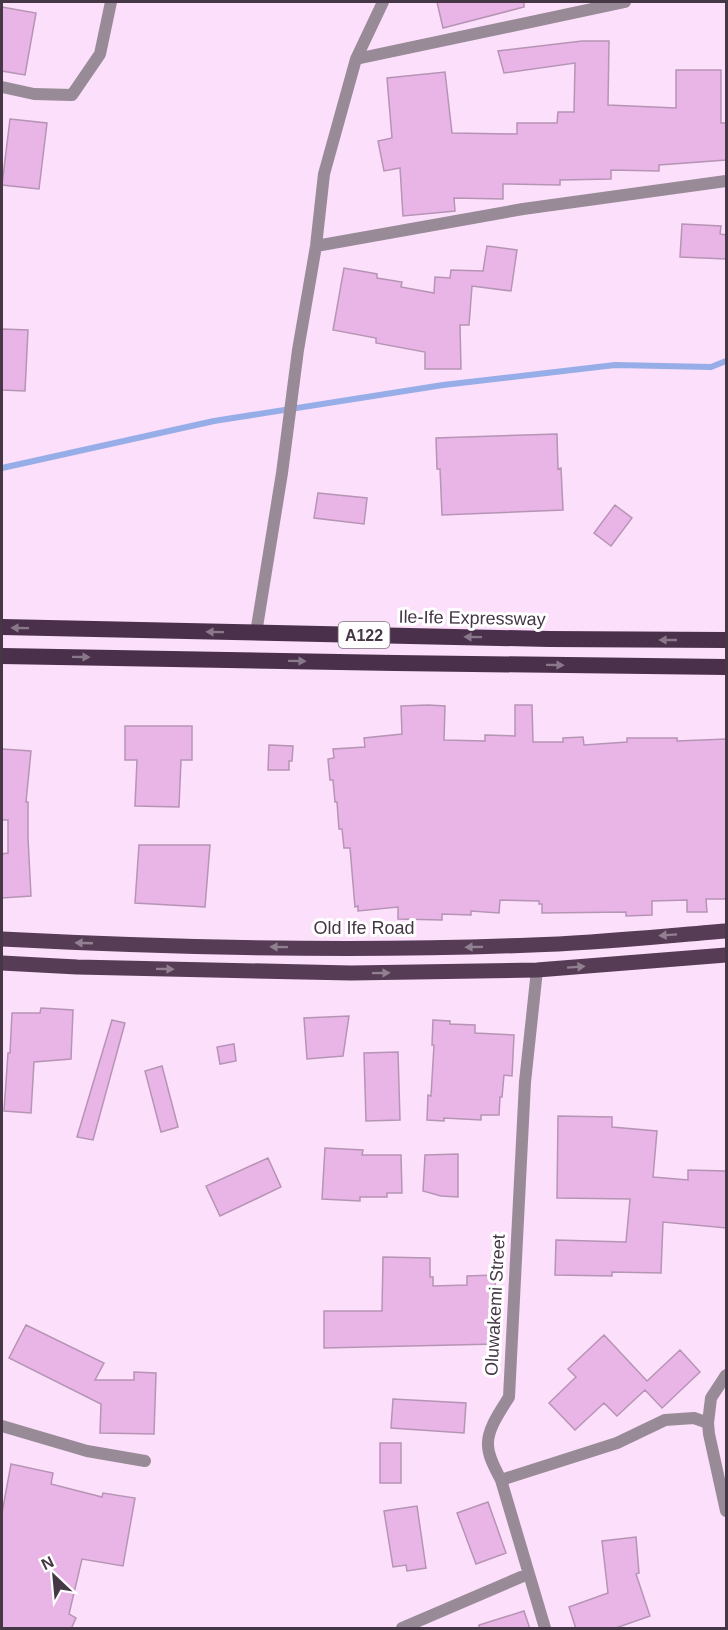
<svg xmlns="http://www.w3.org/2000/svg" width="728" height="1630" viewBox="0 0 728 1630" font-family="Arial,sans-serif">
	<rect width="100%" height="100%" fill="#fcdffa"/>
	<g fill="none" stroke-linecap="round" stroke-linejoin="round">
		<path stroke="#97ade8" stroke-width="6" d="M2,468L214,421L443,385L615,365L711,367L726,361"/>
	</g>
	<path fill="#e9b5e6" stroke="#b694b5" stroke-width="1.5" d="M437,2H524V7L443,28Z
		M2,7L36,13L25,75L2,71Z
		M582,41H609L608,105L676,108V70H721V123H726V160L659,165V171L611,170V179L560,180V185L503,184V199L454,198L455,211L403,216L400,168L384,171L378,141L392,138L387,78L445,72L452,133L517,134V123H557L558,112H574L575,63L504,73L498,51Z
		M10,119L47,123L39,189L2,185Z
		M682,224L721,226L720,234L726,235V259L680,257Z
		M487,246L517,250L511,291L472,286L469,325H460L461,369H425V352L376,343V338L333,330L344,268L377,274V278L402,282L401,287L434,293L435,277L450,278L451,270L483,271Z
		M2,329L28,330L25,391L2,390Z
		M557,434L558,469L561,468L563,510L442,515L440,469H437L436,438Z
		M318,493L367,498L364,524L314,518Z
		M615,505L632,518L611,546L594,533Z
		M428,705L445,706L444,740L485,741V735L515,736V705H532L533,742H563V738L583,737L584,745L627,742V738H677V741L726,739V899H706L707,912H687V900L652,901V915L626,916V912L542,913V904H539V901L500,900L499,913L471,911V915L442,914V920L398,919V907L358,911V906L355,907L350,848H344L342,829H339L337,802H335L333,780H330L328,759L334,758L333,749L365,747L364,738L402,734L401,706Z
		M125,726H192V760H181L179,807L135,806L137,760H125Z
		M269,745L293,746L292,761H289V770H268Z
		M2,749L31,751L26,802H28V838L31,896L2,898V854L8,853V820H2Z
		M139,845H210L205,907L135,903Z
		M41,1008L73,1010L71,1059L34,1062L31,1113L4,1111L8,1053H10L12,1013H40Z
		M349,1016L343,1056L307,1059L304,1018Z
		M112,1020L125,1023L93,1140L77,1137Z
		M433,1020L450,1021V1024L475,1025V1033L514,1035L512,1076L504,1075L502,1097H500L499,1115H481V1120L444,1118V1121L427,1120L428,1095L431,1096L434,1045H432Z
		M234,1044L236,1061L220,1064L217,1047Z
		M398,1052L400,1120L366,1121L364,1053Z
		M162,1066L178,1127L161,1132L145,1071Z
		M558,1116L612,1117V1127L657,1131L653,1177L688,1180V1170L726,1171V1228L663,1222L661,1273L612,1272V1276L555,1275L556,1240L626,1242L630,1199L557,1198Z
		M325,1148L363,1150L362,1155H401L402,1193H387V1197H360V1201L322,1199Z
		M458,1154V1197L441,1196L423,1191L425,1155Z
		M268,1158L281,1187L220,1216L206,1186Z
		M383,1257L430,1258V1277H433V1286L467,1285V1276L495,1275L496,1344L324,1348V1311H382Z
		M26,1325L104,1363L95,1380H134V1372L156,1373L154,1434L100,1433L101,1404L9,1358Z
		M604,1335L647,1381L680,1350L700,1372L662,1408L645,1390L617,1416L604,1403L575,1430L549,1403L576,1377L568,1369Z
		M393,1399L466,1403L464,1433L391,1428Z
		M380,1443H401V1483H380Z
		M11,1464L53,1473L51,1484L102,1497L103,1493L135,1498L123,1566L82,1559L69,1614L76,1618L71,1629H2V1513Z
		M488,1502L506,1553L476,1564L457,1513Z
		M417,1506L426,1568L407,1571L406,1565L393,1567L384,1511Z
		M636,1537L639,1573L636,1574L650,1616L613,1629H576L569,1607L608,1593L602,1541Z
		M524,1611L530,1629H479V1625Z"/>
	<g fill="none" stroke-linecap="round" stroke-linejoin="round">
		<path stroke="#998a98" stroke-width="12" d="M356,59L625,2
			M2,87L34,94L72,95L100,54L111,2
			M316,246L523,209L726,181
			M256,633L282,473L298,350L316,246L324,174L356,59L383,2
			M537,970L525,1082L509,1397C501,1410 487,1429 488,1445C488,1457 496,1470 501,1480L545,1628
			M726,1375L711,1398L708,1423L709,1434L726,1511
			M2,1426L87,1451L145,1461
			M501,1480L617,1443L665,1420L694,1418L708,1423
			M402,1628L528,1574"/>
		<path stroke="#563d55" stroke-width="15" d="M2,939C178,948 355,952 532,945C597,943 662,936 726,931
			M2,963L77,967L351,973L537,970L726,955"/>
		<path stroke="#4a304a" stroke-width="16" d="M2,627L549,639L726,640
			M2,656L395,663L726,667"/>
	</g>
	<defs><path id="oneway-solid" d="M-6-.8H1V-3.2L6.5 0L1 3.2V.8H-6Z" transform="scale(1.5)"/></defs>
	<g fill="#897889">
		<use href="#oneway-solid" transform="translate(20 628) rotate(-179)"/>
		<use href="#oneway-solid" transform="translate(215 632) rotate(-179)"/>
		<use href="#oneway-solid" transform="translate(473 637) rotate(-179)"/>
		<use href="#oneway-solid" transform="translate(668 640) rotate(-180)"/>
		<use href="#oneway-solid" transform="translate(81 657) rotate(1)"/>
		<use href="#oneway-solid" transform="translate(297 661) rotate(1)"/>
		<use href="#oneway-solid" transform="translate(555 665) rotate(1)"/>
	</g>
	<g fill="#918190">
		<use href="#oneway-solid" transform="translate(668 935) rotate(176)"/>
		<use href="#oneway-solid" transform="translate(84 943) rotate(-178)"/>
		<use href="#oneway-solid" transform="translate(279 947) rotate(-179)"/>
		<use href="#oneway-solid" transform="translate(474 947) rotate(179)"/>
		<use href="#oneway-solid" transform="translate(576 967) rotate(-4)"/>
		<use href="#oneway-solid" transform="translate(165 969) rotate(1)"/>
		<use href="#oneway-solid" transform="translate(381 973) rotate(-1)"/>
	</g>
	<g text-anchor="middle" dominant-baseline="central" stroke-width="6" stroke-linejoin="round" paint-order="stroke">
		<rect fill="#fff" stroke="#7d737d" stroke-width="1.5" x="338.5" y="622" width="51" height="26" rx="4.5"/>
		<g font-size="16" font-weight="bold" fill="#453745">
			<text x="364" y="635">A122</text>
		</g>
		<g font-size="18" fill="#453745" stroke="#fff">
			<text transform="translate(472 618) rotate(1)">Ile-Ife Expressway</text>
			<text x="364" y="928">Old Ife Road</text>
			<text transform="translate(495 1305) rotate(-87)">Oluwakemi Street</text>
		</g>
	</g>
	<rect width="728" height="1630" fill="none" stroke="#453745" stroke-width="6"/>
	<g transform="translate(54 1576) rotate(334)" stroke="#ffffff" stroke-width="4.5" paint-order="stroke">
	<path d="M0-4.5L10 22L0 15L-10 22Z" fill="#453745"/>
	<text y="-9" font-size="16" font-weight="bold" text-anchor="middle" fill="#453745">N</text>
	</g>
</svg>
